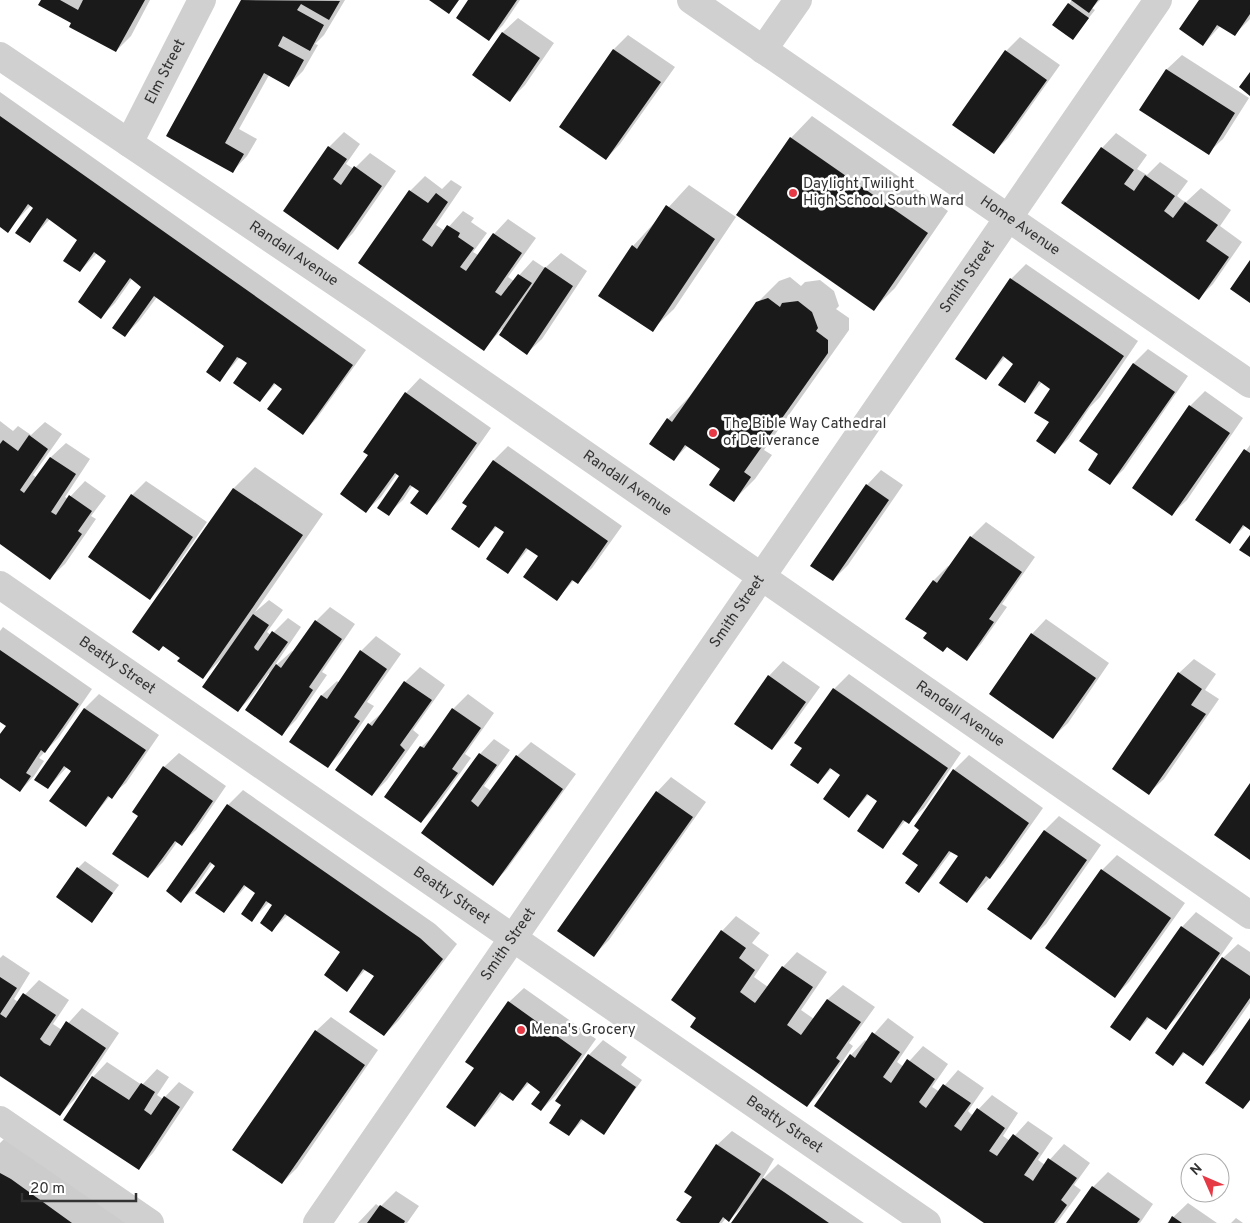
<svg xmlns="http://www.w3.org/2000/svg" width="1250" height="1223" viewBox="0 0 1250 1223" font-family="Overpass,sans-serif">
	<rect width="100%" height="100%" fill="#fff"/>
	<path fill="#0003" d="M43,0H150L131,36L116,51Z
		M243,0H345L324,35L315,44L318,45L303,71L289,85L269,75L239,129L257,139L247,156L233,171L167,135Z
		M469,0H520L503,25L489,39Z
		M1072,0H1100L1092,8L1095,10L1072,39L1069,4Z
		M1200,0H1250V19L1234,35L1221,25L1203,45Z
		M518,18L554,43L525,85L510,100L474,75L503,32Z
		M628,35L675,67L620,144L606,159L560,127L614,49Z
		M1020,37L1060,65L1008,138L994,152L1006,51Z
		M1182,55L1249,98L1223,139L1208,153L1141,110L1167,69Z
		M0,92L366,350L317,418L303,433L283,388L276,383L260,401L249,363L240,357L220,380L226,346L157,297L139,321L125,335L143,286L132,279L115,303L101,317L108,261L97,253L80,271L79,240L50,219L29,241L34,207L31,205L7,231L0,226Z
		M812,116L948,211L895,288L874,309L791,138Z
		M344,132L360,144L346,164L354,169L370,153L396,171L353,233L338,248L329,147Z
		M1116,133L1147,155L1137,169L1147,175L1160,162L1188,181L1177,196L1182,200L1186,202L1201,188L1231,210L1220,226L1242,242L1213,284L1199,298L1063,202L1102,148Z
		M425,176L442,189L451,180L462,187L436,225L445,231L463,211L474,218L471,222L487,233L473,252L478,255L494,234L508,219L536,238L508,277L514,281L533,260L545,268L561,253L587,271L542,339L527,353L502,329L484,349L360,262L410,191Z
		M689,185L736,217L674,309L652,330L633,246Z
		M1026,264L1138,341L1100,397L1090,407L1069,438L1055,452L1050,422L1052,388L1042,382L1025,402L1015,363L1005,357L986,379L957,359L1011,279Z
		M790,277L801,286L805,282L820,280L834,291L839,306L836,309L849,318V330L764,450L772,455L755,479L734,500L722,469L688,445L674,460L668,419L689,397L757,303L779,281Z
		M1148,349L1188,376L1124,469L1110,483L1100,454L1080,440L1134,363Z
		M420,378L491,428L441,499L426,513L421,491L413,485L403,500L388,514L401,476L397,474L381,497L366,511L370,455L406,393Z
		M1205,391L1243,418L1187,500L1172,514L1134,488L1190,406Z
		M0,421L13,431L18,426L31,435L45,422L62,434L33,475L37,478L51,457L66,443L90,459L65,497L68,499L85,481L106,496L91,516L96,519L65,564L50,578L0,543Z
		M1250,445V529L1246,525L1229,542L1196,519Z
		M508,446L622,526L592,568L577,582L574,580L557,599L539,555L529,548L508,573L506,532L497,526L479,546L468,506L494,460Z
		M255,467L323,514L255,612L269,600L283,610L267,632L271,635L288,618L301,627L273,668L292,651L294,652L316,621L330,607L355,624L322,672L327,675L296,720L282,734L269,673L252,696L238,711L220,660L203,678L182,657L164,645L134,632L234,488Z
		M881,470L903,485L848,565L833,580L867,485Z
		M146,481L207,522L164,584L150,599L132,495Z
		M986,522L1035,557L1002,604L1007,607L981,644L967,659L948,646L943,651L934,580L948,566L950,567L971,537Z
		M1046,619L1109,663L1068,723L1053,737L1032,634Z
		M3,627L92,689L59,737L39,758L44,761L34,776L20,791L0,777V734L7,725L0,720V631Z
		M376,636L401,654L367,702L374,706L342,752L327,767L290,741L322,695L337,681L339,683L361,651Z
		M1194,659L1216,674L1205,690L1219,699L1164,779L1149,793L1179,673Z
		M783,661L820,687L786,734L772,749L769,676Z
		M420,667L445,685L413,730L419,735L387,780L372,795L369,724L385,710L405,682Z
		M849,674L961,753L924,808L909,822L906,820L883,847L879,801L869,794L849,817L841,775L832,768L818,783L804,748L834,689Z
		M99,694L159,735L126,783L110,796L86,825L73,771L67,767L48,788L36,780L85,708Z
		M468,694L494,713L465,754L471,758L436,807L421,822V747L437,733L453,709Z
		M494,739L510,750L484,786L491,791L517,756L531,742L576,774L507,869L493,884L422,833L480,754Z
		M179,753L226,786L196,830L181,844L177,842L163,862L148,877L140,816L164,767Z
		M969,755L1043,808L1004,863L967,902L959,856L952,851L933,876L919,891L921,829L915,825L954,770Z
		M671,777L706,802L609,940L594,955L657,792Z
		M243,790L435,924L457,944L399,1020L384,1035L376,975L366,969L347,990L342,952L288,915L272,930L274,905L269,902L252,920L257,893L246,886L224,912L217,865L213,862L196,887L181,901L228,805Z
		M1059,816L1101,845L1046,924L1031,938L1045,830Z
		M1117,855L1185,903L1129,982L1115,996L1047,948L1102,870Z
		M85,861L119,885L92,921L78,868Z
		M1196,912L1233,938L1180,1014L1166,1028L1150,1017L1130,1039L1182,927Z
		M736,916L760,933L752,943L769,955L754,977L768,987L783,967L797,952L827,972L801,1010L814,1019L828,999L843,985L875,1007L849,1043L853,1046L822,1091L807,1106L698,1018L722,931Z
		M1238,944L1250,952V1003L1217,1050L1203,1064L1185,1052L1173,1065L1223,958Z
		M3,955L30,973L14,999L18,1002L39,980L69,1000L53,1024L62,1030L82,1008L119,1033L74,1100L60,1114L0,1074V958Z
		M524,988L596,1039L556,1095L541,1110L542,1091L530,1082L513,1100L503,1092L489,1111L475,1126L476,1068L509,1002Z
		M331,1017L378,1050L297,1168L282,1183L316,1031Z
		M888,1018L914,1037L897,1062L904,1067L923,1046L948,1064L932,1087L937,1090L939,1092L958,1070L984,1088L968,1111L971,1114L973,1115L992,1095L1018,1113L1003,1136L1010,1141L1028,1121L1053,1138L1038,1160L1045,1165L1064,1144L1090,1163L1074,1185L1081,1190L1057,1223H986L851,1055L865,1040L867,1042Z
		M603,1040L627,1057L621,1065L642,1080L604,1133L584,1119L569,1135L563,1104L589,1055Z
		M107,1062L142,1085L157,1069L169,1077L157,1095L163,1099L179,1082L194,1092L153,1153L139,1168L93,1077Z
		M732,1131L774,1159L761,1181L778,1164L864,1223H733L744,1205L729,1220L726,1218L722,1223H683L717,1145Z
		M9,1134L136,1223H0V1143Z
		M1108,1172L1153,1204L1140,1223H1068L1093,1187Z
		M396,1191L419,1206L407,1223H358L376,1204L380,1207Z
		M1188,1203L1217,1223H1167Z
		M1236,1218L1243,1223H1231Z"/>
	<path fill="#1a1a1a" d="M41,0H60L78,10L83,0H145L116,52L69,27L71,23L38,5Z
		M241,0L340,1L329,20L301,4L297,10L324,25L310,51L283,36L278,46L304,60L289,87L264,73L225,143L244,154L233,173L166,136Z
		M429,0H459L449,14Z
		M468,0H517L489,41L456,18Z
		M1071,0H1098L1089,13Z
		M1199,0H1250V14L1235,36L1217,25L1203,46L1179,29Z
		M1068,3L1089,18L1073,40L1052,25Z
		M502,32L540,58L510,102L472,75Z
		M613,49L661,82L606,160L559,127Z
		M1005,50L1047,80L994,154L952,125Z
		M1166,69L1235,113L1209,155L1139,110Z
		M1250,72V96L1239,87Z
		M0,116L353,365L303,435L267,409L282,389L274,383L260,402L233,383L247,363L241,359L237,357L220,382L206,372L224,346L154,296L125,337L112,328L141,287L130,278L101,319L78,302L106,261L94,252L80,272L63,261L77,240L47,218L30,243L15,233L33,208L28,204L8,233L0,227Z
		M790,137L928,233L874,311L736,215Z
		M328,146L347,159L333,179L341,185L354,166L382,186L338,250L283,211Z
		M1101,147L1134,170L1124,184L1134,191L1145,175L1175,196L1164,211L1168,214L1173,218L1185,202L1218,225L1206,241L1229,257L1199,300L1061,203Z
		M409,190L428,203L436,193L448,202L422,240L432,247L447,225L460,233L458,237L474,248L460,267L466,271L493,233L522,253L495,292L501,296L518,274L532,283L484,351L358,263Z
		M666,205L715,239L653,332L598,296L632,245L637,249Z
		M1250,260V303L1230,289Z
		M545,267L573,286L527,355L499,335Z
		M1010,278L1124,356L1055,454L1036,441L1049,422L1034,413L1050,389L1039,381L1025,403L998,385L1013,364L1003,356L986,380L955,359Z
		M768,298L780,307L782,303L798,301L812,312L818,328L816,331L828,340V353L744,472L751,477L734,502L709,485L720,469L685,445L674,461L649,444L667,418L672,422L756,302Z
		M1133,363L1175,392L1110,485L1088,470L1098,454L1079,441Z
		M405,392L477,443L427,515L410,503L419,491L410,485L389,516L377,508L399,476L395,473L366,513L340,494L368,455L363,452Z
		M1189,405L1230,433L1172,516L1132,488Z
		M29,435L48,449L20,490L24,493L50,457L76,474L51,512L56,515L69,495L92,511L78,531L82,534L50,580L0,544V444L3,440L18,451Z
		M1244,449L1250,453V530L1243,525L1230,544L1195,520Z
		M493,460L608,541L578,584L572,580L557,601L523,577L538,556L526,548L508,574L486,559L504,532L495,526L479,548L451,529L467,506L462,503Z
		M866,484L889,500L833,581L810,566Z
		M233,488L303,535L203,679L177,661L180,658L163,646L159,651L132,632Z
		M131,494L193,537L150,600L88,557Z
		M1250,535V557L1239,550Z
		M970,536L1022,572L989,619L994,622L967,661L947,647L943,652L923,638L927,633L905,619L933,580L937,583Z
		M253,614L269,625L254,647L255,649L258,651L272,631L288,642L238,712L202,687Z
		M315,620L342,639L309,687L313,690L282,736L245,710L276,664L281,668Z
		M1031,633L1096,678L1053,739L989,694Z
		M0,650L79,704L45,753L41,750L26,773L31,776L20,792L0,778V734L6,726L0,722Z
		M360,650L387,669L354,717L360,721L328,768L289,742L321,695L327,699Z
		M1178,672L1202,689L1191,705L1206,714L1149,795L1112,769Z
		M768,675L806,702L772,750L734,724Z
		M404,681L432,700L400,745L405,750L372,796L335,770L368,723L372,726Z
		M833,688L948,768L909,824L903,820L883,849L857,831L877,801L867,794L849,818L823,799L840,775L830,768L818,784L790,765L802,748L794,743Z
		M84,708L146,750L112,799L108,796L86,827L49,801L71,771L64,766L48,789L34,780Z
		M452,708L481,728L452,769L458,773L421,823L384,797L420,746L424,748Z
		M479,753L497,765L471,801L478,807L516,755L563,789L493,886L421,833Z
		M163,766L213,801L182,846L175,841L148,878L112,854L138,816L132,812Z
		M953,769L1029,823L990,879L986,876L967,903L939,883L958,856L949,851L919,893L905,883L918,865L902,854L919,830L914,826Z
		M1250,783V860L1214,835Z
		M656,791L693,817L594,957L557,931Z
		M227,804L420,938L443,959L384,1036L349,1012L374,976L363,969L347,992L324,975L340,952L285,914L272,932L260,923L272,905L266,901L252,922L241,914L255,893L244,885L224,913L195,893L215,866L210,862L181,903L166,891Z
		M1044,830L1087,860L1031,940L987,909Z
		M77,867L113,893L92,923L56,897Z
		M1101,869L1171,918L1115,998L1045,948Z
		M1181,926L1220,953L1166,1030L1147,1017L1130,1041L1110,1027Z
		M721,930L746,948L739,958L755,970L740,992L755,1003L782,966L813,987L787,1025L801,1035L827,999L861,1022L836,1058L840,1061L807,1107L690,1027L696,1018L671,1000Z
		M1222,957L1250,976V998L1203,1066L1183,1052L1173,1066L1155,1053Z
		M0,977L17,988L0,1014L6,1018L23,993L56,1015L40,1039L44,1043L50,1046L66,1021L106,1048L60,1116L0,1076Z
		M508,1001L582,1054L541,1111L531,1104L540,1092L527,1082L513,1101L500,1092L475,1127L446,1107L474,1068L465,1062Z
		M1250,1018V1100L1243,1109L1205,1083Z
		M315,1030L365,1065L282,1184L232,1150Z
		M872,1032L900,1052L883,1077L891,1083L907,1059L935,1079L919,1102L922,1105L926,1108L943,1084L971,1103L954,1126L957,1128L961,1131L977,1108L1005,1128L989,1151L997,1156L1013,1134L1039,1153L1024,1175L1029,1178L1033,1181L1048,1158L1077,1178L1061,1200L1067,1205L1054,1223H984L814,1106L850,1054L855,1058Z
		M588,1054L636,1087L604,1135L581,1119L569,1136L549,1123L561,1105L555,1101Z
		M92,1076L129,1100L141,1083L155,1092L144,1110L151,1115L164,1096L180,1107L139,1170L63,1120Z
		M716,1144L761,1174L729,1222L723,1217L719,1223H681L676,1220L692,1197L684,1192Z
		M0,1173L11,1179L72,1223H0Z
		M763,1178L784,1192L829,1223H731Z
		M1092,1186L1140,1219L1137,1223H1066Z
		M380,1205L405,1221L404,1223H367Z
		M1172,1216L1182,1223H1168Z"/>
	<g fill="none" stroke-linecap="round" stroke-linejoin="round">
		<g stroke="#d0d0d0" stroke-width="28">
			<path id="s1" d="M691,0L1250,384"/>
			<path d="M763,50L798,0"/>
			<path id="s2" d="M0,56L375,309L1250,915"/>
			<path id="s3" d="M129,143L202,0"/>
			<path id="s4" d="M0,585L927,1223"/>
			<path d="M0,1120L150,1223"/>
			<path id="s5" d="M317,1223L1158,0"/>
		</g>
	</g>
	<g fill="#e63946" stroke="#fff" stroke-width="2">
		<circle cx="793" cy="193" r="5"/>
		<circle cx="713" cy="433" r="5"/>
		<circle cx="521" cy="1030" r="5"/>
	</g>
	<g text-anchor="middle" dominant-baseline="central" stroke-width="5" stroke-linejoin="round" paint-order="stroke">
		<g font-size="15" fill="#333" stroke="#fff">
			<text stroke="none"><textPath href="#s3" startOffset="80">Elm Street</textPath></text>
			<text stroke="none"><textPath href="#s1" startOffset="399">Home Avenue</textPath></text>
			<text stroke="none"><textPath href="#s2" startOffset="354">Randall Avenue</textPath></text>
			<text stroke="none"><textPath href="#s5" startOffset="1148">Smith Street</textPath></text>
			<text stroke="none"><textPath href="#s2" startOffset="759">Randall Avenue</textPath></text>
			<text stroke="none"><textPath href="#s5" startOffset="742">Smith Street</textPath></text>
			<text stroke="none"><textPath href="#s4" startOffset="142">Beatty Street</textPath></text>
			<text stroke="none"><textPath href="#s2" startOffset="1164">Randall Avenue</textPath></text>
			<text stroke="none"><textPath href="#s4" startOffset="548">Beatty Street</textPath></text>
			<text stroke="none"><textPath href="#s5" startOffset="338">Smith Street</textPath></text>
			<text stroke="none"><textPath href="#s4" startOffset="952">Beatty Street</textPath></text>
		</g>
		<g font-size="15" fill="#333" stroke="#fff" text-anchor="start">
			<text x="803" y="184">Daylight Twilight<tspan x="803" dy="17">High School South Ward</tspan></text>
			<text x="723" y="424">The Bible Way Cathedral<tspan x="723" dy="17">of Deliverance</tspan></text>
			<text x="531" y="1030">Mena's Grocery</text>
		</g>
	</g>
	<g transform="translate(1205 1178) rotate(315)"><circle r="24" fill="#ffffff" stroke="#adadad"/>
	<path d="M0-4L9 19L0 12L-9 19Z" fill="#e63946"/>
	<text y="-8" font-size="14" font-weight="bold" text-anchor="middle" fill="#333333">N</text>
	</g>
	<path d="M22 1193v8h114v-8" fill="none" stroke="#333333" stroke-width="2.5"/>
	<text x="30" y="1193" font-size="15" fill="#333333" stroke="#ffffff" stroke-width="4" paint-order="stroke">20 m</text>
</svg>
